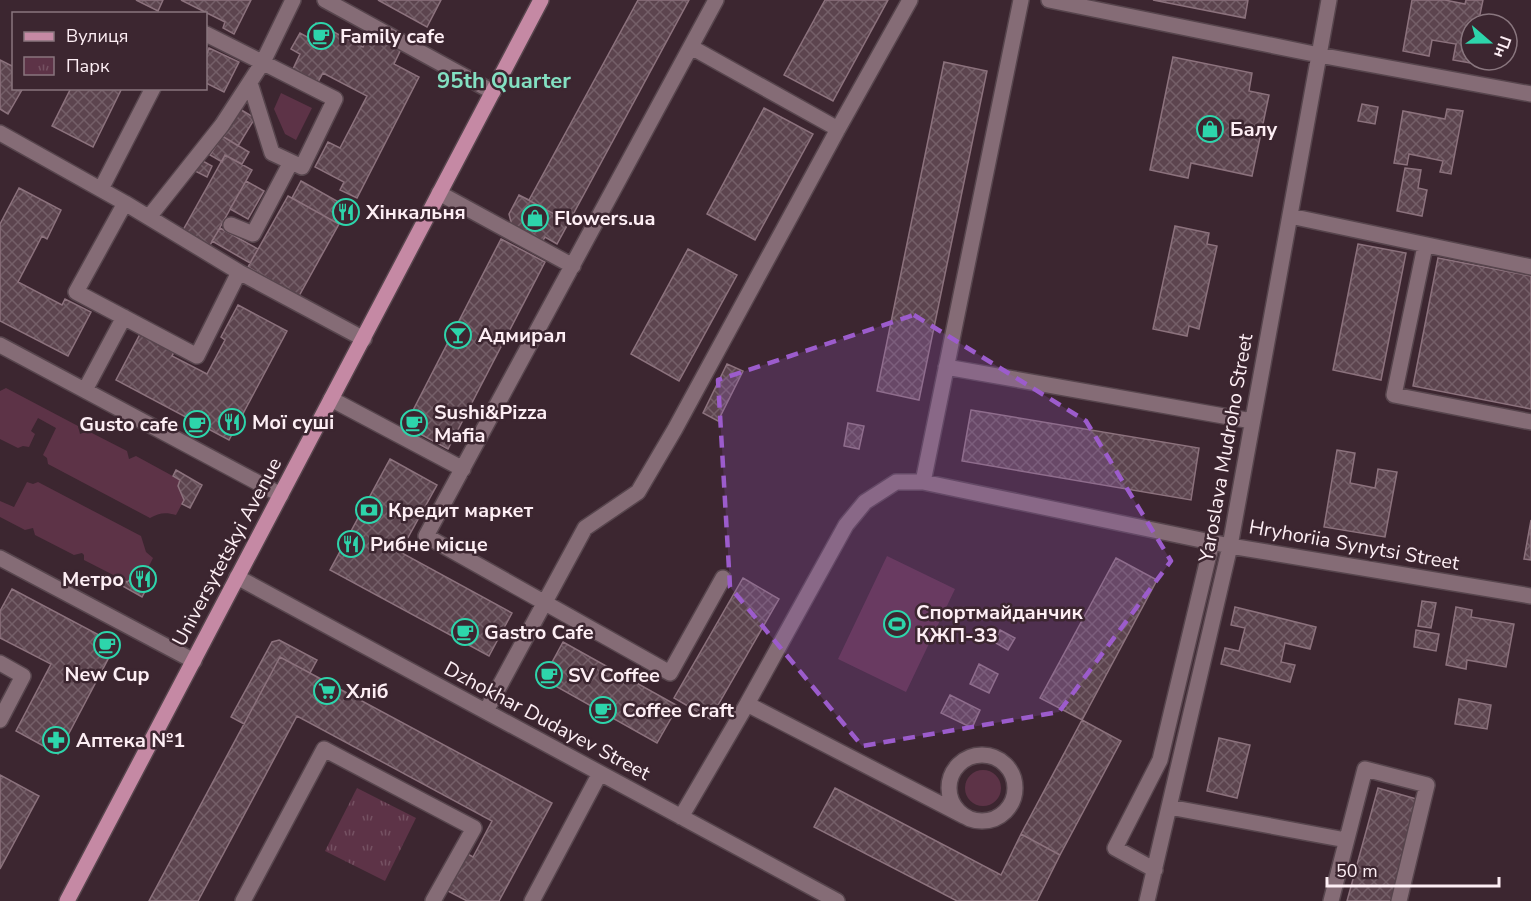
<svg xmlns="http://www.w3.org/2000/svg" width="1531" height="901" viewBox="0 0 1531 901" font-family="'Nunito Sans',sans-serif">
	<defs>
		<pattern id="park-tufts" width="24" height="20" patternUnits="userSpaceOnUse" patternTransform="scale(1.5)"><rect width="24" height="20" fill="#5d3347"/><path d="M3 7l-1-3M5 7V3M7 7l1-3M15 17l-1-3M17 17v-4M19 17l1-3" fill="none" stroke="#755162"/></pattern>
		<pattern id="building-cross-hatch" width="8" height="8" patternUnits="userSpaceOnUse" patternTransform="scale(1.5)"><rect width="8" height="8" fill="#5c444e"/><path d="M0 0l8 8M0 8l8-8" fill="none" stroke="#745f68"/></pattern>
	</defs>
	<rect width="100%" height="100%" fill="#3c2630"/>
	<path fill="#5d3347" d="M281,93L312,108L296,140L285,134L274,109Z
		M6,388L78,426L80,434L88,431L127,451L129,459L136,456L180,480L178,486L184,500L176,515C165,512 159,513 150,518L48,464L47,458L43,455L56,428L38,418L31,431L35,434L29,447L23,446L18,448L0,439V391Z
		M27,482L33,484L38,482L141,536L146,552L153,558L145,574L138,573L127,582L84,560V555L82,553L74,555L35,535L33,528L25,530L0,517V501L14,507Z
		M887,556L955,589L906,692L838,659Z
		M965 788a18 18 0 1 1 36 0a18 18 0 1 1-36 0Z"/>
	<path fill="url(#park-tufts)" d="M357,788L416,818L385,881L325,851Z"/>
	<path fill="url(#building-cross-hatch)" stroke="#8c727d" stroke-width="1.5" d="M136,0H163L158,11Z
		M181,0H251L234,34L223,28L225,22Z
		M378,0H441L427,27Z
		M638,0H689L557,244L545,237L542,242L512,226L509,214L519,195L529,200Z
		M825,0H888L833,101L784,75Z
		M1153,0H1248L1245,18Z
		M1412,0H1445L1465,4L1466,0H1483L1478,24H1471V63L1453,60L1456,44L1432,40L1429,56L1403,51Z
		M316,23L363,47L371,31L402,47L394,64L419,77L357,198L340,190L344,182L315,167L328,142L340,148L367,96L323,73L318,82L293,69L300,54L291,49L300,33L309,38Z
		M209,48L239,62L224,92L206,83V56Z
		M1173,57L1252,73L1249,91L1269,95L1252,176L1191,163L1188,178L1150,170Z
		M0,60L14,67V88H23L8,114L0,109Z
		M944,62L987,71L919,400L877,391Z
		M71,88H122L93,147L52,126Z
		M1362,104L1378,107L1375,124L1358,121Z
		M238,108L255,118L238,146L222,136Z
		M764,108L813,134L755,240L707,214Z
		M1447,109L1463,111L1451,174L1440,172L1443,161L1409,154L1407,165L1394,163L1403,111L1445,119Z
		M222,136L249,152L242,164L225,155L222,162L210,155Z
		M225,155L252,170L209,247L182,232Z
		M199,159L212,166L207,177L193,170Z
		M1405,168L1421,170L1418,188L1427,190L1422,216L1397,211Z
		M246,181L264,191L248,219L230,209Z
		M301,181L344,205L335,222L292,198Z
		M19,188L61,210L47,239L42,236L18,282L62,305L65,299L91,312L68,356L0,321V224Z
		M519,195L569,222L557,244L545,237L542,242L512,226L509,214Z
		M288,196L339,224L299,296L248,267Z
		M1175,226L1209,233L1207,244L1217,246L1199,329L1189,326L1187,336L1153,329Z
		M220,228L258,249L250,263L212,241Z
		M501,239L545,262L448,449L405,426Z
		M1358,244L1406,253L1381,380L1333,370Z
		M688,249L737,275L679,381L631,354Z
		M1438,258L1531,276V409L1413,386Z
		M238,305L287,331L229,440L116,380L140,334L174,352L172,356L207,374L225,340L221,337Z
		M727,364L743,371L718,421L703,413Z
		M971,410L1199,448L1191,500L962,461Z
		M848,423L864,426L859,449L844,446Z
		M1337,450L1355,453L1350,483L1375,488L1378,469L1397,472L1385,537L1324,527Z
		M390,459L437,485L400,552L512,613L489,656L330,570Z
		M176,470L202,485L190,508L182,504L184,500L178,486L180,480L173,476Z
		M1531,520V560L1524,559Z
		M1116,558L1157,580L1082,720L1040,698Z
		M148,569L155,573L142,597L119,584L121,579L127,582L138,573L145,574Z
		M743,578L779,599L710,719L674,698Z
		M12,589L116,644L58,754L16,731L51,664L0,638V611Z
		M1422,601L1436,603L1431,628L1418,626Z
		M1235,607L1316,627L1310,649L1285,643L1281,662L1295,665L1290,682L1221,664L1225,648L1239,651L1245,628L1231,625Z
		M1456,607L1472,610L1471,617L1514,624L1506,667L1467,660L1466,669L1446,665Z
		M1000,630L1015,638L1008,650L994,642Z
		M1416,630L1439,634L1436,651L1414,647Z
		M279,640L317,660L310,673L280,657L244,724L231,717L272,642Z
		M563,642L678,706L657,743L543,679Z
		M280,657L552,803L499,901H467L446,890L466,853L473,857L492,821L297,716L198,901H149Z
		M979,664L998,674L989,693L970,684Z
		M950,695L980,710L972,728L941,713Z
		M1459,699L1491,705L1487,729L1455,724Z
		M1082,720L1121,741L1060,855L1021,834Z
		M1219,738L1250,745L1237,798L1207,791Z
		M0,775L39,796L0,869Z
		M835,788L1001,875L1021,834L1060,855L1037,901H957L814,827Z
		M1378,788L1420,800L1393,901H1347Z"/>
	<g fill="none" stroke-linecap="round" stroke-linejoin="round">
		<defs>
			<path id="minor" d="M325,0L493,92
				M716,0L426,536L670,673L723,578
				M1049,0L1319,55L1531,94
				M206,34L335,99L302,167L272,153L250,83
				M691,47L838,129
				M0,133L125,203L239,272L364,339
				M101,189L153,88
				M439,193L573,266
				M125,203L76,292L197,356L239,272
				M1290,216L1531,267
				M149,217L222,125L263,62L293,0
				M231,225L253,234L291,162
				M1425,246L1394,395L1531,422
				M0,345L281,495
				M946,367L1252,421
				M85,390L124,317
				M331,399L463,469
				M923,482L1021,0
				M0,558L194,661
				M237,577L837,901
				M0,663L23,676L0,720
				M747,704L964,816
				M486,711L585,528L638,492L675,429L838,129L910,0
				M949 788a33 33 0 1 1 66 0a33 33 0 1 1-66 0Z
				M1169,807L1346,840
				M681,817L747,704L846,525L865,502L896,482H923L1230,546L1531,596
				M1155,870L1115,848L1160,760L1212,542
				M243,901L324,749L474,828L433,901
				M532,901L600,773
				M1147,901L1230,546L1329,0
				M1331,901L1365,769L1427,785L1399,901"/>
			<path id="major" d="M67,901L541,0"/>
		</defs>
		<use href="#minor" stroke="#57454d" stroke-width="18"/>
		<use href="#major" stroke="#57454d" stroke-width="18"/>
		<use href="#minor" stroke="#856c76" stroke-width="15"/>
		<use href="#major" stroke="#c589a4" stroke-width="15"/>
	</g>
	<path fill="#9c5ccc" fill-opacity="0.2" stroke="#9c5ccc" stroke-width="4.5" stroke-dasharray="12 8" stroke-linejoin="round" d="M914,315L1086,421L1171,561L1059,712L862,746L730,587L718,380Z"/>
	<defs>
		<symbol id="cafe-ring" viewBox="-11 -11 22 22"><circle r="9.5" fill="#3c2630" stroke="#2dd5ab" stroke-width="1.5"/><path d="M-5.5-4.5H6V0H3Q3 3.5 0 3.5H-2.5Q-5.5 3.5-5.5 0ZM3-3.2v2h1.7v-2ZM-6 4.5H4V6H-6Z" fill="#2dd5ab"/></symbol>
		<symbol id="shop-ring" viewBox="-11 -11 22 22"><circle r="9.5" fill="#3c2630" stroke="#2dd5ab" stroke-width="1.5"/><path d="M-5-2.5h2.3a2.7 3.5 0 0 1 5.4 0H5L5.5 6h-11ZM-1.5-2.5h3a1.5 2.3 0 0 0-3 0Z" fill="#2dd5ab"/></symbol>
		<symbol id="restaurant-ring" viewBox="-11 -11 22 22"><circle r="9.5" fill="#3c2630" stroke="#2dd5ab" stroke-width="1.5"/><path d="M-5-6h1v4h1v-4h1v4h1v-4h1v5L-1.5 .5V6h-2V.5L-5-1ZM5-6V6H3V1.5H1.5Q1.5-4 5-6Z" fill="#2dd5ab"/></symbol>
		<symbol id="bar-ring" viewBox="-11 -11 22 22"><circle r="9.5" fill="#3c2630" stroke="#2dd5ab" stroke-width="1.5"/><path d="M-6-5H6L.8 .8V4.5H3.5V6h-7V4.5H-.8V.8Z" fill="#2dd5ab"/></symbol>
		<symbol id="bank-ring" viewBox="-11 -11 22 22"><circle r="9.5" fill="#3c2630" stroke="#2dd5ab" stroke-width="1.5"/><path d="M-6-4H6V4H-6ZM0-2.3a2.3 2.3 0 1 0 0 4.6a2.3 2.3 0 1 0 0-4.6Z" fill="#2dd5ab"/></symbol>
		<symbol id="stadium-ring" viewBox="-11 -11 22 22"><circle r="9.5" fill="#3c2630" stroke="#2dd5ab" stroke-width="1.5"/><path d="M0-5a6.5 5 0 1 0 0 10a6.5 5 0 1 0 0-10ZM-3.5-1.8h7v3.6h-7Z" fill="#2dd5ab"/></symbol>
		<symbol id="supermarket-ring" viewBox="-11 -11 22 22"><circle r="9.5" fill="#3c2630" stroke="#2dd5ab" stroke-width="1.5"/><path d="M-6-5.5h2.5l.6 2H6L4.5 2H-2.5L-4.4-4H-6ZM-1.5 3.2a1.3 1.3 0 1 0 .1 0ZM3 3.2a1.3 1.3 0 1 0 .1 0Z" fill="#2dd5ab"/></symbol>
		<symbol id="pharmacy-ring" viewBox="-11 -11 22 22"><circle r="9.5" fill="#3c2630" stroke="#2dd5ab" stroke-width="1.5"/><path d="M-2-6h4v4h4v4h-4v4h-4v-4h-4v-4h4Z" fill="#2dd5ab"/></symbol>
	</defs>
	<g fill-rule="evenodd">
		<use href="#cafe-ring" x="306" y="21" width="30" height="30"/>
		<use href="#shop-ring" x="1195" y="114" width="30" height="30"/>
		<use href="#restaurant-ring" x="331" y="197" width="30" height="30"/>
		<use href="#shop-ring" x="520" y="203" width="30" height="30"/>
		<use href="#bar-ring" x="443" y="320" width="30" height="30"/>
		<use href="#restaurant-ring" x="217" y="407" width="30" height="30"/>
		<use href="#cafe-ring" x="399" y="408" width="30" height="30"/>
		<use href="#cafe-ring" x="182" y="409" width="30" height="30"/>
		<use href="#bank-ring" x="354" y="495" width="30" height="30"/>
		<use href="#restaurant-ring" x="336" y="529" width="30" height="30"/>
		<use href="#restaurant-ring" x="128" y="564" width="30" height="30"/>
		<use href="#stadium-ring" x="882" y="609" width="30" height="30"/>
		<use href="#cafe-ring" x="450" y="617" width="30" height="30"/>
		<use href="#cafe-ring" x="92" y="630" width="30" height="30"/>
		<use href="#cafe-ring" x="534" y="660" width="30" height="30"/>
		<use href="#supermarket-ring" x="312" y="676" width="30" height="30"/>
		<use href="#cafe-ring" x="588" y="695" width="30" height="30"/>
		<use href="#pharmacy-ring" x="41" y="725" width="30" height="30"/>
	</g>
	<g text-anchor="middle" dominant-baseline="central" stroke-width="5" stroke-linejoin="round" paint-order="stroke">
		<g font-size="20" font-weight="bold" fill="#fdeef4" stroke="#3c2630" text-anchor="start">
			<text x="340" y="36">Family cafe</text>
			<text x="1230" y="129">Балу</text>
			<text x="366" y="212">Хінкальня</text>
			<text x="554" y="218">Flowers.ua</text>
			<text x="478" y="335">Адмирал</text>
			<text x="434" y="412">Sushi&amp;Pizza<tspan x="434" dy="23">Mafia</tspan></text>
			<text x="252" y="422">Мої суші</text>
			<text x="178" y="424" text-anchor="end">Gusto cafe</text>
			<text x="388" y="510">Кредит маркет</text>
			<text x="370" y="544">Рибне місце</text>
			<text x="124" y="579" text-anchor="end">Метро</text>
			<text x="916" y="612">Спортмайданчик<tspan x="916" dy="23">КЖП-33</tspan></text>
			<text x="484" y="632">Gastro Cafe</text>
			<text x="107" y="674" text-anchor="middle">New Cup</text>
			<text x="568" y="675">SV Coffee</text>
			<text x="346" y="691">Хліб</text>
			<text x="622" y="710">Coffee Craft</text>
			<text x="76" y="740">Аптека №1</text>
		</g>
		<g font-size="20" fill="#fdeef4" stroke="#3c2630">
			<text transform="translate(1226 448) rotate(-80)">Yaroslava Mudroho Street</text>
			<text transform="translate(1354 545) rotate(10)">Hryhoriia Synytsi Street</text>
			<text transform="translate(227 552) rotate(-62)">Universytetskyi Avenue</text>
			<text transform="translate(547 721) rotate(28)">Dzhokhar Dudayev Street</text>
		</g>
		<g font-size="22" font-weight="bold" fill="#83e0c2" stroke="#3c2630">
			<text x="504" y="81">95th Quarter</text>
		</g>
	</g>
	<rect x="12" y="12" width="195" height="78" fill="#3c2630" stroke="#89767e" stroke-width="1.5"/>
	<rect x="24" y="32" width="30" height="9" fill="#c589a4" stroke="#89767e" stroke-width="1.5"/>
	<text x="66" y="42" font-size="18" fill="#fdeef4">Вулиця</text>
	<rect x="24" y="57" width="30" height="18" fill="url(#park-tufts)" stroke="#89767e" stroke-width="1.5"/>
	<text x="66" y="72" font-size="18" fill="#fdeef4">Парк</text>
	<g transform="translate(1489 42) rotate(110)"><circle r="28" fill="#3c2630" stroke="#89767e" stroke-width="1.5"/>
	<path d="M0-4.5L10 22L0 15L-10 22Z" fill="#2dd5ab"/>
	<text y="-9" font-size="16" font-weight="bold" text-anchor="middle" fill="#fdeef4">Пн</text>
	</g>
	<path d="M1327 877v9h172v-9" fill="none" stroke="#fdeef4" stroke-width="3"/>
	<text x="1336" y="877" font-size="18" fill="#fdeef4" stroke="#3c2630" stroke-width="4.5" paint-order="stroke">50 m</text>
</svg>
